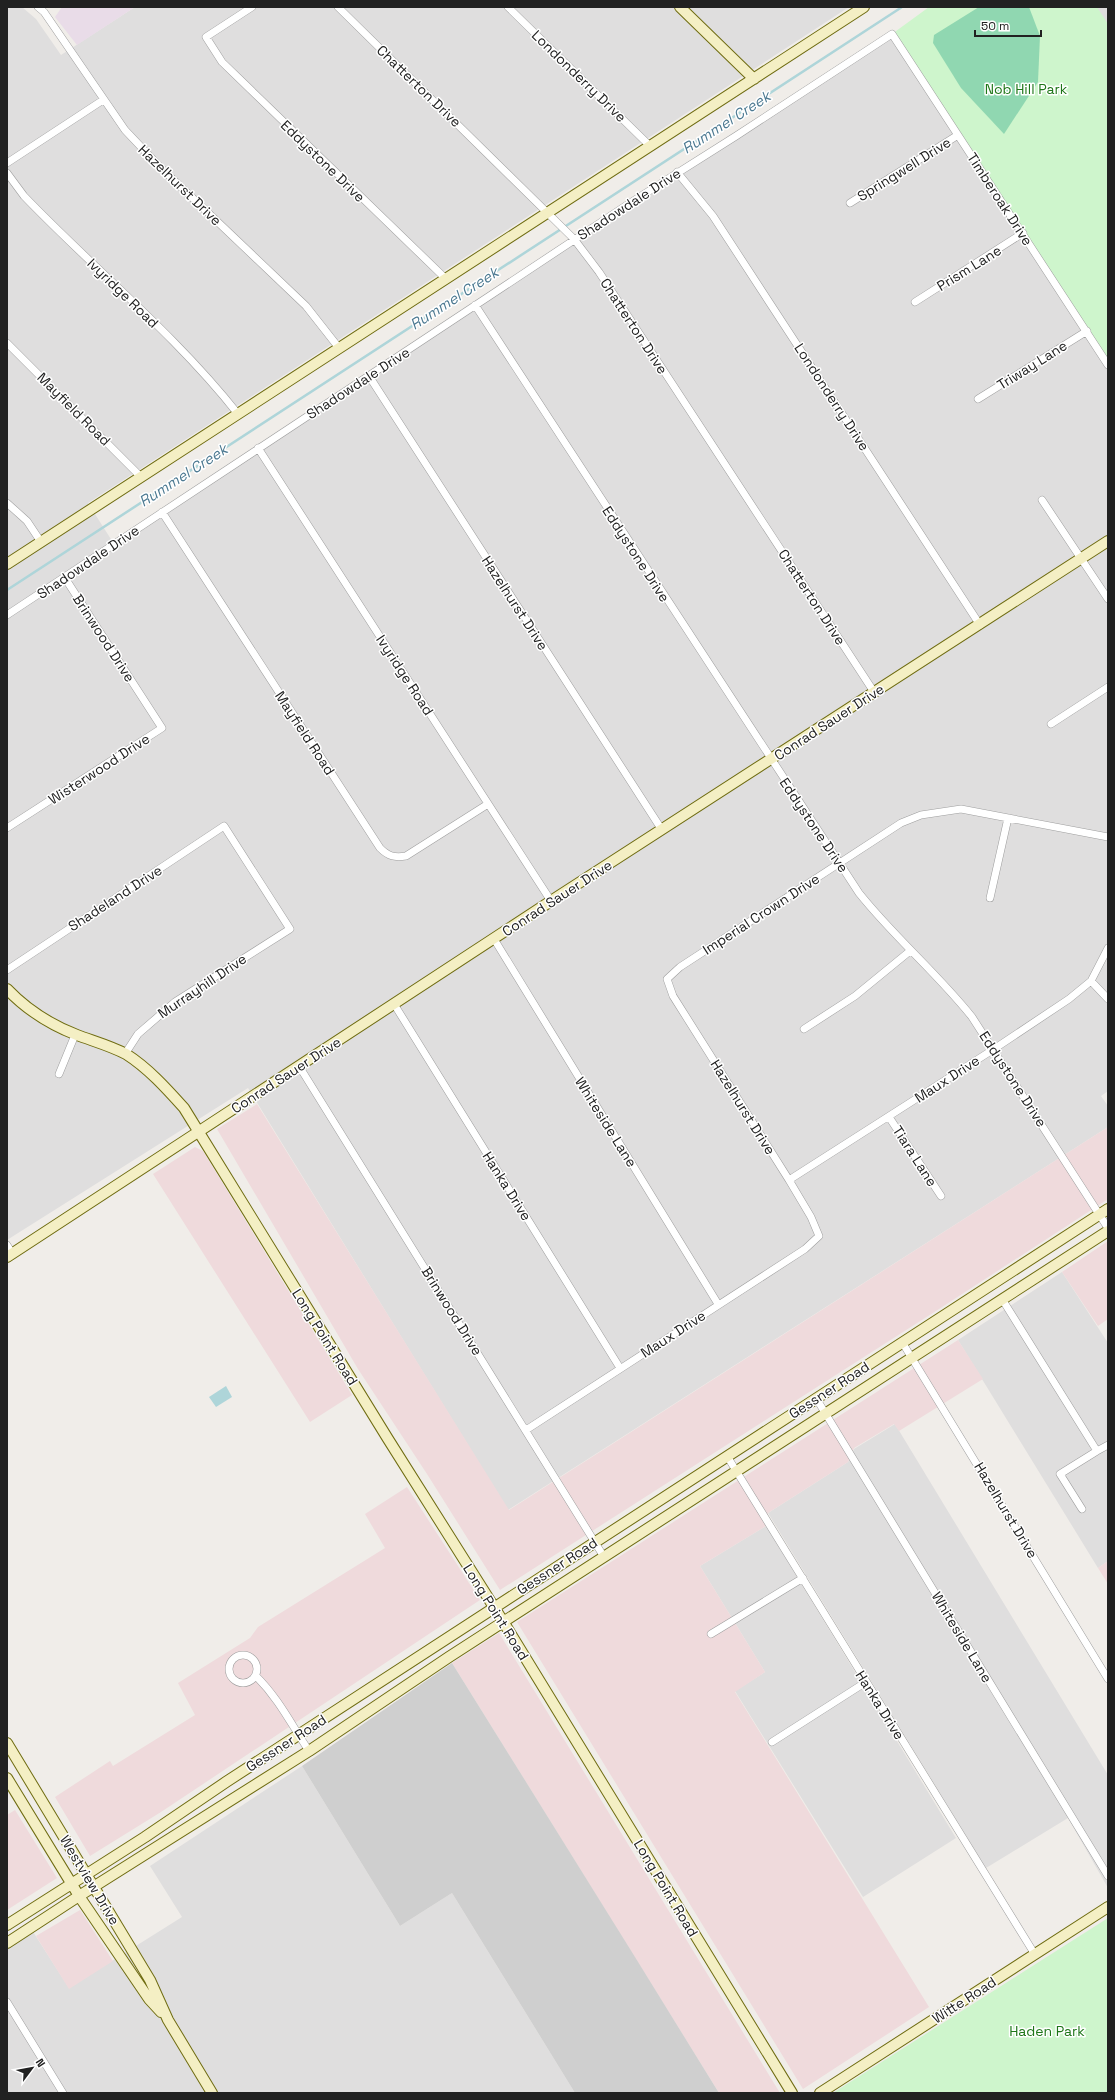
<svg xmlns="http://www.w3.org/2000/svg" width="1115" height="2100" viewBox="0 0 1115 2100" font-family="'Space Grotesk',sans-serif">
	<rect width="100%" height="100%" fill="#f0ede9"/>
	<path fill="#dfdede" d="M7,7H22L36,19L61,55L135,7H849L88,503L114,544L892,34L1108,365V1091L1101,1096L1108,1106V1127L508,1510L248,1088L7,1240Z
		M1096,7H1108V25Z
		M1062,1272L1108,1343V1561L1098,1568L958,1340Z
		M895,1424L1108,1775V1888L1068,1818L986,1868L768,1513L848,1462L854,1449Z
		M766,1526L956,1838L863,1897L735,1691L765,1672L700,1566Z
		M302,1766L400,1926L452,1893L575,2093H7V1943L30,1927L69,1988L182,1917L150,1866Z"/>
	<path fill="#efdadc" d="M257,1104L509,1510L1108,1127V1199L939,1309L500,1590L427,1474L358,1369L217,1129Z
		M195,1147L203,1151L352,1395L310,1422L153,1174Z
		M1108,1241V1319L1098,1326L1062,1272Z
		M958,1340L983,1379L899,1431L894,1424L854,1448L848,1462L768,1513L766,1526L700,1566L765,1672L735,1692L929,2007L803,2089L517,1622Z
		M407,1487L480,1600L161,1812L90,1856L55,1797L110,1761L113,1766L195,1715L178,1683L250,1638L258,1627L385,1548L365,1514Z
		M1108,1561V1584L1098,1568Z
		M499,1633L780,2093H719L452,1663Z
		M15,1810L57,1878L7,1910V1815Z
		M80,1910L113,1961L69,1989L36,1936Z"/>
	<path fill="#e9dce8" d="M62,7H135L77,45L55,17Z"/>
	<path fill="#cfcfcf" d="M452,1663L635,1957L719,2093H575L452,1893L400,1926L302,1766Z"/>
	<path fill="#cef5cc" d="M929,7H1097L1108,24V365L892,34Z
		M1108,1918V2093H834L836,2091Z"/>
	<path fill="#90d7b1" d="M979,7H1029L1040,36L1038,82L1004,134L961,88L933,43L934,35Z"/>
	<path fill="#aed5d9" d="M226,1386L232,1397L216,1407L209,1397Z"/>
	<g fill="none" stroke-linecap="round" stroke-linejoin="round">
		<path stroke="#aed5d9" stroke-width="2.5" d="M7,590L902,7"/>
		<defs>
			<path id="street" d="M38,7L44,12L125,130L160,167L306,306L339,348
				M252,7L206,37L222,62L446,279
				M338,7L574,239L599,272L874,692
				M508,7L650,146
				M7,163L103,100
				M677,172L713,216L980,625
				M7,173L24,196C94,269 175,334 238,414
				M850,203L958,135
				M915,302L1023,233
				M475,305L859,893C894,937 937,973 972,1017L1108,1228
				M7,343L141,477
				M369,376L662,830
				M978,399L1087,331
				M258,448L551,901
				M1042,500L1108,599
				M7,503L27,521L41,542
				M162,512L380,848C388,856 394,858 406,856L488,804
				M7,615L630,203L736,136L892,34L1108,365
				M1051,724L1108,687
				M7,828L162,728L65,578
				M990,898L1008,818
				M494,939L718,1304
				M7,970L224,826L290,929L175,1002L138,1034L125,1054
				M1091,981L1108,999
				M394,1004L620,1368
				M804,1029L855,996L910,951
				M299,1066L604,1557
				M59,1074L75,1035
				M889,1117L941,1196
				M789,1180L994,1049L1069,999L1091,981L1108,948
				M7,1245L12,1253
				M1002,1299L1097,1451L1108,1445
				M902,1342L1108,1679
				M816,1398L1108,1876
				M526,1430L805,1249L819,1236L811,1217L789,1180L673,996L667,979L680,967L901,823L921,815L961,809L1108,837
				M727,1456L1034,1953
				M1082,1509L1060,1474L1097,1451
				M711,1634L803,1578
				M229 1669a14 14 0 1 1 28 0a14 14 0 1 1-28 0Z
				M256,1676C279,1699 291,1724 309,1751
				M772,1742L866,1682
				M7,2002L63,2093"/>
			<path id="secondary" d="M680,7L754,79
				M7,564L864,7
				M7,989C26,1009 51,1025 77,1035C93,1041 111,1046 126,1054C148,1068 166,1088 184,1108L388,1439L504,1623L792,2093
				M7,1257L551,901L1108,541
				M7,1743L150,1980L168,2020L212,2093
				M7,1778L79,1896L149,1999L161,2012
				M7,1925L145,1837L226,1782L1108,1209
				M7,1943L79,1896L309,1751L449,1657L1108,1231
				M820,2093L1108,1907"/>
		</defs>
		<use href="#street" stroke="#9e9e9e" stroke-width="8"/>
		<use href="#secondary" stroke="#6f6c11" stroke-width="12"/>
		<use href="#street" stroke="#fff" stroke-width="7"/>
		<use href="#secondary" stroke="#f4efc4" stroke-width="10"/>
	</g>
	<g text-anchor="middle" dominant-baseline="central" stroke-width="3" stroke-linejoin="round" paint-order="stroke">
		<g font-size="14" fill="#212121" stroke="#fff">
			<text transform="translate(579 76) rotate(44)">Londonderry Drive</text>
			<text transform="translate(419 86) rotate(44)">Chatterton Drive</text>
			<text transform="translate(323 161) rotate(44)">Eddystone Drive</text>
			<text transform="translate(904 169) rotate(-32)">Springwell Drive</text>
			<text transform="translate(180 185) rotate(44)">Hazelhurst Drive</text>
			<text transform="translate(1000 199) rotate(57)">Timberoak Drive</text>
			<text transform="translate(629 204) rotate(-33)">Shadowdale Drive</text>
			<text transform="translate(969 268) rotate(-32)">Prism Lane</text>
			<text transform="translate(123 293) rotate(44)">Ivyridge Road</text>
			<text transform="translate(634 326) rotate(57)">Chatterton Drive</text>
			<text transform="translate(1032 365) rotate(-32)">Triway Lane</text>
			<text transform="translate(358 383) rotate(-33)">Shadowdale Drive</text>
			<text transform="translate(832 397) rotate(57)">Londonderry Drive</text>
			<text transform="translate(74 409) rotate(45)">Mayfield Road</text>
			<text transform="translate(636 554) rotate(57)">Eddystone Drive</text>
			<text transform="translate(88 562) rotate(-34)">Shadowdale Drive</text>
			<text transform="translate(812 597) rotate(57)">Chatterton Drive</text>
			<text transform="translate(515 603) rotate(57)">Hazelhurst Drive</text>
			<text transform="translate(104 638) rotate(57)">Brinwood Drive</text>
			<text transform="translate(405 675) rotate(57)">Ivyridge Road</text>
			<text transform="translate(829 722) rotate(-33)">Conrad Sauer Drive</text>
			<text transform="translate(305 733) rotate(57)">Mayfield Road</text>
			<text transform="translate(99 769) rotate(-33)">Wisterwood Drive</text>
			<text transform="translate(814 825) rotate(56)">Eddystone Drive</text>
			<text transform="translate(115 898) rotate(-33)">Shadeland Drive</text>
			<text transform="translate(557 898) rotate(-33)">Conrad Sauer Drive</text>
			<text transform="translate(761 914) rotate(-33)">Imperial Crown Drive</text>
			<text transform="translate(202 986) rotate(-34)">Murrayhill Drive</text>
			<text transform="translate(286 1075) rotate(-33)">Conrad Sauer Drive</text>
			<text transform="translate(947 1079) rotate(-33)">Maux Drive</text>
			<text transform="translate(1013 1079) rotate(57)">Eddystone Drive</text>
			<text transform="translate(743 1107) rotate(58)">Hazelhurst Drive</text>
			<text transform="translate(606 1122) rotate(58)">Whiteside Lane</text>
			<text transform="translate(915 1156) rotate(57)">Tiara Lane</text>
			<text transform="translate(507 1186) rotate(58)">Hanka Drive</text>
			<text transform="translate(452 1311) rotate(58)">Brinwood Drive</text>
			<text transform="translate(673 1334) rotate(-33)">Maux Drive</text>
			<text transform="translate(325 1337) rotate(58)">Long Point Road</text>
			<text transform="translate(829 1390) rotate(-33)">Gessner Road</text>
			<text transform="translate(1006 1510) rotate(59)">Hazelhurst Drive</text>
			<text transform="translate(557 1566) rotate(-33)">Gessner Road</text>
			<text transform="translate(496 1612) rotate(58)">Long Point Road</text>
			<text transform="translate(962 1637) rotate(59)">Whiteside Lane</text>
			<text transform="translate(880 1705) rotate(58)">Hanka Drive</text>
			<text transform="translate(286 1743) rotate(-33)">Gessner Road</text>
			<text transform="translate(90 1880) rotate(59)">Westview Drive</text>
			<text transform="translate(666 1888) rotate(59)">Long Point Road</text>
			<text transform="translate(964 2000) rotate(-33)">Witte Road</text>
		</g>
		<g font-size="14" fill="#1e7618" stroke="#fff">
			<text x="1026" y="89">Nob Hill Park</text>
			<text x="1047" y="2031">Haden Park</text>
		</g>
		<g font-size="15" font-style="italic" fill="#4c7991" stroke="#fff">
			<text transform="translate(726 122) rotate(-33)">Rummel Creek</text>
			<text transform="translate(454 298) rotate(-33)">Rummel Creek</text>
			<text transform="translate(183 475) rotate(-33)">Rummel Creek</text>
		</g>
	</g>
	<rect width="1115" height="2100" fill="none" stroke="#212121" stroke-width="16"/>
	<g transform="translate(32 2068) rotate(58)" stroke="#ffffff" stroke-width="3" paint-order="stroke">
	<path d="M0-3L7 15L0 10L-7 15Z" fill="#212121"/>
	<text y="-6" font-size="11" font-weight="bold" text-anchor="middle" fill="#212121">N</text>
	</g>
	<path d="M975 30v6h66v-6" fill="none" stroke="#212121" stroke-width="2"/>
	<text x="981" y="30" font-size="12" fill="#212121" stroke="#ffffff" stroke-width="3" paint-order="stroke">50 m</text>
</svg>
